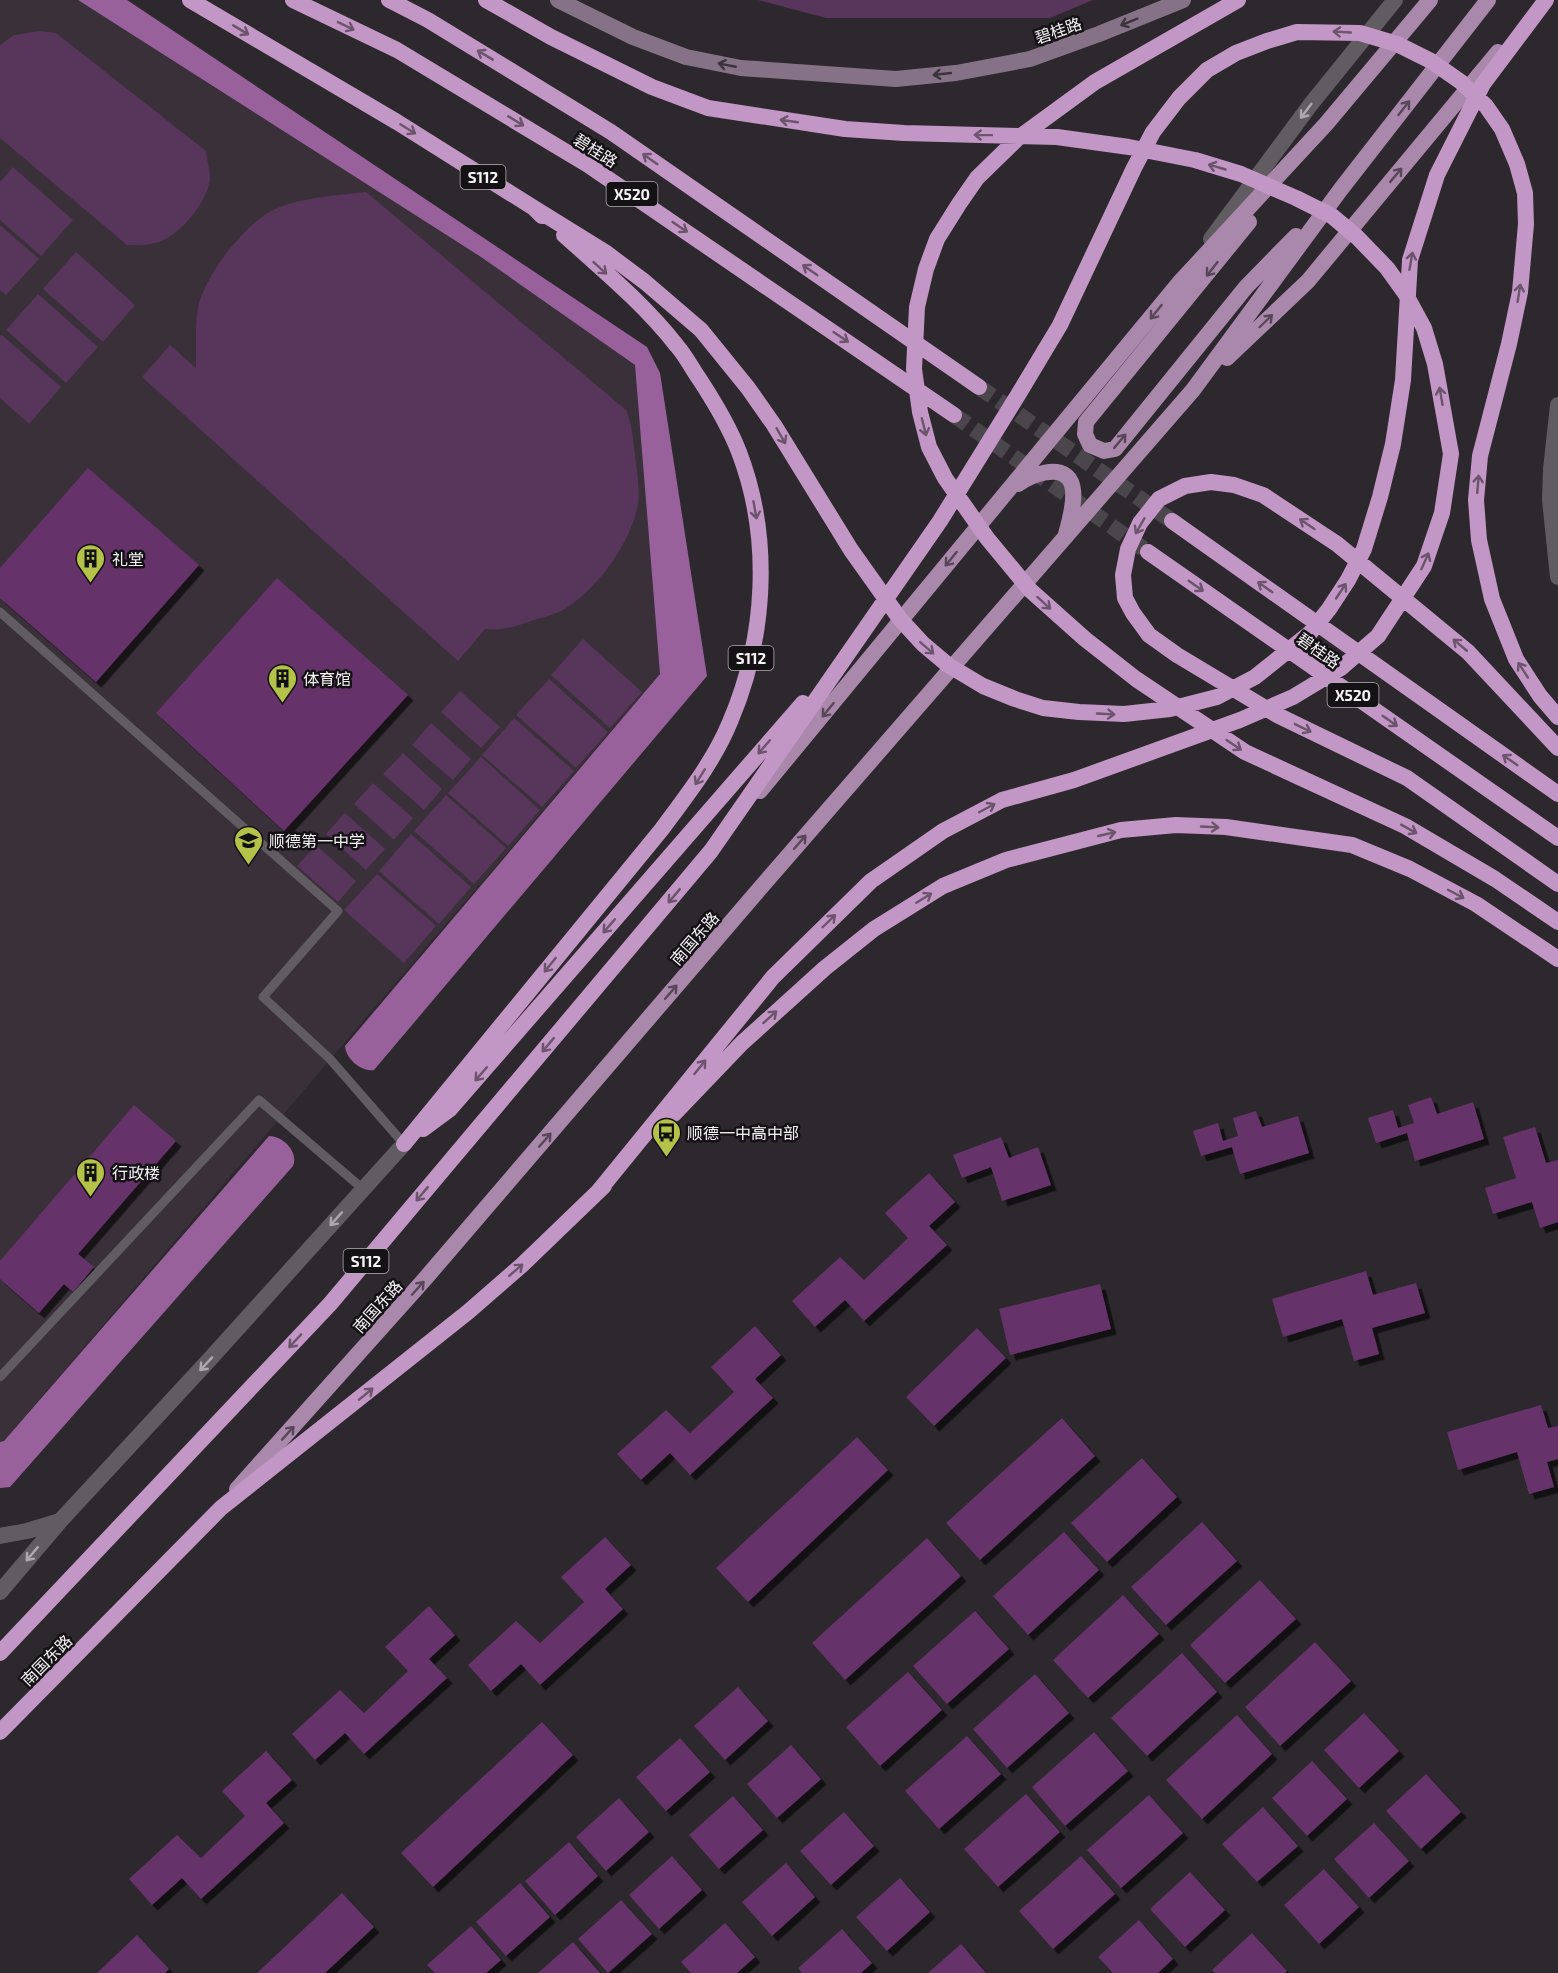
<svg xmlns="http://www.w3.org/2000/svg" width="1558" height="1973" viewBox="0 0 1558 1973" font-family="'Exo 2','Noto Sans SC',sans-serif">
	<defs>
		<filter id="shadow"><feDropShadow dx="5.5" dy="5.5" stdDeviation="0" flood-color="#0009"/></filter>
	</defs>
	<rect width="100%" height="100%" fill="#2d282d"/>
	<path fill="#393039" d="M0,0H78L481,257L635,365L660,674L4,1441L0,1442Z"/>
	<path fill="#58355b" d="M758,0H1093L1050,18H826Z
		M40,31L56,33L206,151C207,160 210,170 210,179C207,203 178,238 155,243C146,246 136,245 127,245L0,138V45L14,35Z
		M13,167L73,220L41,256L0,220V182Z
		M366,192L626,410C632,424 633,439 635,455C637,471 640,489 638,505C631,543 594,594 561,611C553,615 543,617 534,620C517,626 503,631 485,629L458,661L142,377L170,345L196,368C196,348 195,328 198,308C204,276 248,218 280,207C307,197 338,195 366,192Z
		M0,225L39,259L6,295L0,290Z
		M76,252L135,305L103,342L43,289Z
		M38,294L98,347L66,383L6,330Z
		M2,335L61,387L29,424L0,398V336Z
		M583,639L642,692L610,728L551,675Z
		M549,679L608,732L576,768L516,715Z
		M460,691L500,727L481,748L441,712Z
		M514,718L574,771L542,807L482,755Z
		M431,723L471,759L453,780L412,745Z
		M403,753L442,789L424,810L383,774Z
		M481,757L540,810L508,846L448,793Z
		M373,783L413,818L394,840L354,804Z
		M446,795L506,848L474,884L414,831Z
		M345,813L385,849L366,870L326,834Z
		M411,834L471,887L439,924L379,871Z
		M316,845L356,881L338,902L297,866Z
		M377,874L436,926L404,963L344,910Z"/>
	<path fill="#98619b" d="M78,0H127L647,347L660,373L707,676L374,1070C361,1072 346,1059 345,1046L660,674L635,365L481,257Z
		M269,1136C283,1136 299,1152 293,1166L10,1487L0,1488V1442L4,1441Z"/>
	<path fill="#653269" filter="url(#shadow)" d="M88,468L199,565L96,682L0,598V568Z
		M277,578L408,695L284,831L156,713Z
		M1431,1097L1437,1114L1473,1102L1484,1139L1415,1161L1407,1133L1376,1143L1368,1118L1393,1110L1398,1128L1414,1123L1408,1105Z
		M134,1105L176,1141L78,1254L94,1267L73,1292L64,1284L39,1313L0,1279V1261Z
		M1256,1111L1262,1127L1298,1116L1309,1153L1240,1174L1232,1147L1201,1156L1193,1131L1218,1123L1223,1141L1238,1136L1233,1118Z
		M1535,1127L1546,1163L1558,1160V1222L1540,1228L1532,1202L1493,1214L1485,1188L1516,1178L1503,1137Z
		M1001,1137L1009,1158L1038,1147L1051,1185L1002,1201L991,1167L962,1178L953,1155Z
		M929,1173L955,1202L929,1226L947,1245L864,1321L845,1300L815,1327L792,1301L840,1257L864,1280L908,1238L885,1213Z
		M1366,1271L1373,1295L1416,1283L1425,1313L1372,1328L1379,1354L1354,1361L1342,1319L1283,1337L1272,1299Z
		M1100,1284L1111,1329L1010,1355L999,1309Z
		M755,1326L781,1355L755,1379L773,1398L690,1475L670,1453L641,1480L617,1454L666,1410L690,1433L734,1392L711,1367Z
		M977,1328L1006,1358L934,1426L906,1397Z
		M1541,1405L1548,1428L1558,1426V1459L1547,1462L1554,1487L1529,1494L1517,1452L1458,1470L1447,1432Z
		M1062,1418L1095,1456L980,1560L946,1523Z
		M857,1437L888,1470L748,1602L716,1568Z
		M1142,1458L1177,1497L1107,1562L1071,1523Z
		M1202,1522L1237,1561L1166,1625L1131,1587Z
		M1064,1532L1099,1570L1028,1635L993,1596Z
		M605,1537L631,1565L605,1589L623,1609L540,1685L521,1664L491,1691L468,1665L516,1621L540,1643L584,1602L561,1577Z
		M927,1538L961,1576L845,1680L812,1643Z
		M1260,1580L1296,1619L1225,1683L1190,1645Z
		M1123,1595L1159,1634L1088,1698L1053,1660Z
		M429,1606L455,1635L429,1659L447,1678L364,1754L345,1733L315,1760L292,1734L340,1690L364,1713L408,1671L385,1647Z
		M975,1611L1009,1649L947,1704L913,1666Z
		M1315,1642L1351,1681L1280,1746L1245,1707Z
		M1182,1653L1217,1692L1147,1756L1111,1718Z
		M908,1672L942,1710L880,1766L846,1727Z
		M1035,1674L1069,1713L1007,1768L973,1729Z
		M738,1687L768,1721L725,1760L694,1726Z
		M1364,1713L1399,1751L1359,1788L1324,1750Z
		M1237,1715L1272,1754L1202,1819L1166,1780Z
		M542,1722L573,1755L433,1887L401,1853Z
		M1094,1732L1128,1771L1065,1826L1032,1787Z
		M967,1736L1001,1774L939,1829L905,1791Z
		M680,1738L710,1772L666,1811L636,1777Z
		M791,1745L821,1779L777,1818L747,1784Z
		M266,1751L292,1780L266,1803L284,1823L201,1899L182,1878L152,1905L129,1879L177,1835L201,1858L245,1816L222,1791Z
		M1312,1761L1347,1799L1307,1836L1272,1798Z
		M1426,1774L1461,1812L1421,1849L1386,1811Z
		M1026,1794L1060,1832L998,1887L964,1849Z
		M1149,1795L1183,1833L1121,1888L1087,1850Z
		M733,1796L763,1830L719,1869L689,1835Z
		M619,1798L649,1832L606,1871L576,1837Z
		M1263,1807L1298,1846L1257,1882L1222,1844Z
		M844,1812L874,1846L831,1885L800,1851Z
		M1374,1823L1409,1861L1369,1898L1334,1859Z
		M569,1842L598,1876L555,1915L525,1881Z
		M672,1856L702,1890L659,1929L629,1895Z
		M1081,1856L1115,1894L1053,1949L1019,1911Z
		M786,1863L815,1897L772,1936L742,1902Z
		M1324,1869L1359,1907L1319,1944L1284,1905Z
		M1190,1872L1225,1910L1185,1947L1150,1909Z
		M900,1878L930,1912L887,1951L856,1917Z
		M520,1883L550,1917L506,1956L476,1922Z
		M342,1893L374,1927L325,1973H257Z
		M621,1900L652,1934L608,1973L578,1939Z
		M1139,1920L1173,1959L1158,1973H1113L1098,1957Z
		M725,1923L755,1957L737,1973H691L681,1962Z
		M471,1926L501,1960L486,1973H435L427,1965Z
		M842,1929L872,1963L861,1973H802L798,1968Z
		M1252,1933L1287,1971L1285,1973H1215L1212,1970Z
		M137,1935L169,1969L165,1973H97Z
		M573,1942L600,1973H538Z
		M961,1944L986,1973H928Z"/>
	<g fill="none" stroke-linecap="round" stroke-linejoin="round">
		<path stroke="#4b464b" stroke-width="16" stroke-dasharray="16 8" stroke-linecap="butt" d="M979,387L1172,521
			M954,415L1148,552"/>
		<path stroke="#615c61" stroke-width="9" d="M0,612L338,911L263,997L330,1059L404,1144
			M0,1377L259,1100L363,1189"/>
		<path stroke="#615c61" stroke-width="16" d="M1211,239L1311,104L1395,0
			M1558,405L1551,469L1550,500L1558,577
			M0,1536L27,1531L60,1521
			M0,1592L61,1520L210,1359L404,1144"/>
		<path stroke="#867286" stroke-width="16" d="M558,0L633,37L686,57L741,68L896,79L956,73L1030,59L1099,34L1183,0"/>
		<path stroke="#aa88ac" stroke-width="16" d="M1249,222L1086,422L1085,434L1090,445L1104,451L1115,449L1246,287L1296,236
			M1227,358L1308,281L1498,52
			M1018,484C1030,476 1061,462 1071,482C1077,496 1070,520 1066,534
			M760,791L1179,283L1326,124L1430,0
			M237,1489L424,1280L762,886L1193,390L1341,189L1488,0"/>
		<path stroke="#c296c5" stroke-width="16" d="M190,0L397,122L534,208L542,216
			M293,0L397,50L588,165L954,415
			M389,0L428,20L611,132L979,387
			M486,0L551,37L652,87L708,108L845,129L904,133L1057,137L1129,147L1195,160L1241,174L1296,198L1332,216L1357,237L1387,268L1405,293L1424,328L1435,364L1451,454L1442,513L1424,566L1378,636L1341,668L1293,697L1240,720L1074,780L1002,800L943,831L871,881L773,977L597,1193
			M1238,0L1095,82L1017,139L977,178L959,204L937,239L926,269L917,307L914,369L920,412L929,447L945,478L987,538L1030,590L1085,639L1136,679L1245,752L1405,826L1495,879L1558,922
			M534,208L605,252L645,282L701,330L748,388L774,425L851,550L900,619L923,644L948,665L983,686L1015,699L1043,708L1079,712L1124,714L1170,709L1217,697L1255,677L1310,633L1329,609L1348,580L1364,549L1380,497L1393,444L1403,380L1410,260L1437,175L1483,84L1546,0
			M1172,521L1558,794
			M1148,552L1558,838
			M1558,748L1468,652L1337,544L1263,495L1234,485L1211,482L1185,486L1159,499L1140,523L1128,549L1123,575L1125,598L1133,613L1149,635L1177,655L1277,715L1407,778L1558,884
			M674,1114L742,1043L825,968L874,929L943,886L1006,860L1121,830L1176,825L1226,827L1352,845L1410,869L1476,904L1558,959
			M423,1129L450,1109L803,703
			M404,1144L662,829C687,795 714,761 730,722C766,638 772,538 739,452C729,426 715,403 700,380C692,369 686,356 677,346C645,305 603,270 564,235
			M0,1653L330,1304L711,851L940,521L1018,395L1060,325L1134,168L1153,132L1179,98L1207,70L1236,53L1267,41L1297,32L1360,33L1397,44L1431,61L1461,82L1486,106L1502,129L1517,164L1525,193L1526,224L1520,292L1509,344L1480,456L1476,500L1479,540L1492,599L1516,659L1540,696L1558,717
			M0,1732L221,1508L468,1312L522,1265L604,1186"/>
	</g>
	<defs><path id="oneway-shaft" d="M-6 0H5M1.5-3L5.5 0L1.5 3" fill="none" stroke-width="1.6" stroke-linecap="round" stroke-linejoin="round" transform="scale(1.5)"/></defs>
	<g stroke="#3c343c">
		<use href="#oneway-shaft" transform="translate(1129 22) rotate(158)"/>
		<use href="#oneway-shaft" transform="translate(727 65) rotate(-169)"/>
		<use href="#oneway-shaft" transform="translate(942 74) rotate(174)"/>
	</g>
	<g stroke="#6b546c">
		<use href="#oneway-shaft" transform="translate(346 26) rotate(26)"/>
		<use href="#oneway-shaft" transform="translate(241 30) rotate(31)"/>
		<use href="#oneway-shaft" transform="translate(1342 32) rotate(-177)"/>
		<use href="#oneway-shaft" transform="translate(485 55) rotate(-149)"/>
		<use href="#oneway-shaft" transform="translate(516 121) rotate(31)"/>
		<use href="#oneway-shaft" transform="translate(789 121) rotate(-172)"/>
		<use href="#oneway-shaft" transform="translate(408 129) rotate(32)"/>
		<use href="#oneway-shaft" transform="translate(983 135) rotate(-179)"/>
		<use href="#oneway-shaft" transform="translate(650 159) rotate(-145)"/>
		<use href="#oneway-shaft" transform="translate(1217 167) rotate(-164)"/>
		<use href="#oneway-shaft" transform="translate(680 227) rotate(34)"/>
		<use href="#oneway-shaft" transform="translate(1411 261) rotate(-80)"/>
		<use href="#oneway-shaft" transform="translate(600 268) rotate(42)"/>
		<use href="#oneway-shaft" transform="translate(810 270) rotate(-145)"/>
		<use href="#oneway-shaft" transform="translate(1519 293) rotate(-81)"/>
		<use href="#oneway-shaft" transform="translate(841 337) rotate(34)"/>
		<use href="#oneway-shaft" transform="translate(1441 396) rotate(-100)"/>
		<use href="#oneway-shaft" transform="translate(924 427) rotate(76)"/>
		<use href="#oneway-shaft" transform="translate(781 436) rotate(60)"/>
		<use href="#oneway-shaft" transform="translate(1478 484) rotate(-85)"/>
		<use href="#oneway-shaft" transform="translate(755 510) rotate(80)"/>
		<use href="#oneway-shaft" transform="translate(1307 524) rotate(-146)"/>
		<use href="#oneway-shaft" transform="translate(1140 526) rotate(120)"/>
		<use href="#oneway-shaft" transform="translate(1425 561) rotate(-66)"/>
		<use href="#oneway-shaft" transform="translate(1196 586) rotate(35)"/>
		<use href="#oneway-shaft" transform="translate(1265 587) rotate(-145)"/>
		<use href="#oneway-shaft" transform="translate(1341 591) rotate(-56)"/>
		<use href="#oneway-shaft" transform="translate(1044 603) rotate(42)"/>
		<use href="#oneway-shaft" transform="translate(1460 645) rotate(-140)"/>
		<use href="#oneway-shaft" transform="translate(927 648) rotate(41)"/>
		<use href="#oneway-shaft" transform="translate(1523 670) rotate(-123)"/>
		<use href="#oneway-shaft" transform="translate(1106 714) rotate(3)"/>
		<use href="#oneway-shaft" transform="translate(1390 721) rotate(35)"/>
		<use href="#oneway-shaft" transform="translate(1303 728) rotate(26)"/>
		<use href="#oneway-shaft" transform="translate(1234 745) rotate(34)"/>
		<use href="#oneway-shaft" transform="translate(764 747) rotate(131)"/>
		<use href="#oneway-shaft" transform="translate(1510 760) rotate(-145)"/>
		<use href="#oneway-shaft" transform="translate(700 777) rotate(122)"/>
		<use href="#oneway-shaft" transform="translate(987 808) rotate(-28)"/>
		<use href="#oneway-shaft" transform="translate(1210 827) rotate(3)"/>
		<use href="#oneway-shaft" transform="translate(1409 829) rotate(29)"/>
		<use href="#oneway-shaft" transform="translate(1107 834) rotate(-13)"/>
		<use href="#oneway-shaft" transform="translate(1456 894) rotate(28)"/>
		<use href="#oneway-shaft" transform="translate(674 896) rotate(130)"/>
		<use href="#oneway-shaft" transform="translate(924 898) rotate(-32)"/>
		<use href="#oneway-shaft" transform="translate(829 921) rotate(-44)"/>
		<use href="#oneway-shaft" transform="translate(609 926) rotate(131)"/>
		<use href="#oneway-shaft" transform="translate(550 965) rotate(129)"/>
		<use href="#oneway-shaft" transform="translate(770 1017) rotate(-42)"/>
		<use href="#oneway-shaft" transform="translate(548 1045) rotate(130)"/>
		<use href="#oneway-shaft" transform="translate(700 1067) rotate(-51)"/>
		<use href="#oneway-shaft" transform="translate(481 1074) rotate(131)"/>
		<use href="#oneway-shaft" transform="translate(422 1194) rotate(130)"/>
		<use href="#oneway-shaft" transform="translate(516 1270) rotate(-41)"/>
		<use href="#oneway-shaft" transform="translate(295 1341) rotate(133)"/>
		<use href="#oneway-shaft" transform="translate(366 1394) rotate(-39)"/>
	</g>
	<g stroke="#584758">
		<use href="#oneway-shaft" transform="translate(1404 108) rotate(-52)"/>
		<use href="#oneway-shaft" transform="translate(1396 175) rotate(-50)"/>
		<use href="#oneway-shaft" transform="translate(1212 269) rotate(128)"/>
		<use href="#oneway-shaft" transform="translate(1156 312) rotate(129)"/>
		<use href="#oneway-shaft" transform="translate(1266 321) rotate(-44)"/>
		<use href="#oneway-shaft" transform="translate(1120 441) rotate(-50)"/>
		<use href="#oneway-shaft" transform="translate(951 559) rotate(129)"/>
		<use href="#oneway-shaft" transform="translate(828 710) rotate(129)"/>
		<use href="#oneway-shaft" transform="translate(800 842) rotate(-49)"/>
		<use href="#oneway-shaft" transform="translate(671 992) rotate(-49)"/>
		<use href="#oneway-shaft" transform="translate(545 1140) rotate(-49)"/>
		<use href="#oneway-shaft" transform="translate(418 1288) rotate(-48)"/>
		<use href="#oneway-shaft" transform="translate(288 1433) rotate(-48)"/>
	</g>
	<g stroke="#aca8ac">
		<use href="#oneway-shaft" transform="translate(1306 111) rotate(127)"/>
		<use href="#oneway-shaft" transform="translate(336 1219) rotate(132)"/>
		<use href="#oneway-shaft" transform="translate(206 1364) rotate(133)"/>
		<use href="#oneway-shaft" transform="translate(32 1554) rotate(130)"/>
	</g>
	<defs>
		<symbol id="building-pin" viewBox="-11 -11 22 30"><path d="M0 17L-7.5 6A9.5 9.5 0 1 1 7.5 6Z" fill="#b5c249" stroke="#141214"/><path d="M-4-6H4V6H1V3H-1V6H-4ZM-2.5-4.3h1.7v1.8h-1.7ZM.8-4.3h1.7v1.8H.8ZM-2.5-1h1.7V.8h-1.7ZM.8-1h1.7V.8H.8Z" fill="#111"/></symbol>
		<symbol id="school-pin" viewBox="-11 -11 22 30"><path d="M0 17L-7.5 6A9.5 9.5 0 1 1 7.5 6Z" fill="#b5c249" stroke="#141214"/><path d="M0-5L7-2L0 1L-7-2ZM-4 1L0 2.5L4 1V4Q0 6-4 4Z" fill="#111"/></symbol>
		<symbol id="bus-pin" viewBox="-11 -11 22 30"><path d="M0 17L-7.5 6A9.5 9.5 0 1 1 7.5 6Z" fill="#b5c249" stroke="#141214"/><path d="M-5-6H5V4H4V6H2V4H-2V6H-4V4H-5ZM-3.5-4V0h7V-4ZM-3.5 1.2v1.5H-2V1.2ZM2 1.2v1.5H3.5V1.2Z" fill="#111"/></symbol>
	</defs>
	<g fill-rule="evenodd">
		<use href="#building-pin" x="74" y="542" width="33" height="45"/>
		<use href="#building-pin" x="266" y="662" width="33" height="45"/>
		<use href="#school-pin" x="232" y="824" width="33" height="45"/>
		<use href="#bus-pin" x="650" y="1116" width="33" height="45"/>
		<use href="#building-pin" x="74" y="1156" width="33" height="45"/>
	</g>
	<g text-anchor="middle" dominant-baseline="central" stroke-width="5" stroke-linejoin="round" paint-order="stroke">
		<g fill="#141214" stroke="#b2b0b2" stroke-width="1.5">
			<rect x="460.5" y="165" width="45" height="24" rx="4.5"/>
			<rect x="606.5" y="182" width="51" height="24" rx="4.5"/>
			<rect x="728.5" y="646" width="45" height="24" rx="4.5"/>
			<rect x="1327.5" y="683" width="51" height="24" rx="4.5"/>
			<rect x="343.5" y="1249" width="45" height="24" rx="4.5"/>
		</g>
		<g font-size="15" font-weight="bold" fill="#f6f3f6">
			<text x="483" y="177">S112</text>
			<text x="632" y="194">X520</text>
			<text x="751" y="658">S112</text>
			<text x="1353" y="695">X520</text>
			<text x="366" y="1261">S112</text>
		</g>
		<g font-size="16" fill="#f6f3f6" stroke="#141214">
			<text transform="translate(1058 30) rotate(-19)">碧桂路</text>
			<text transform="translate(596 150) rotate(32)">碧桂路</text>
			<text transform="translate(1319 650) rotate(35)">碧桂路</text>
			<text transform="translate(694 938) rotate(-49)">南国东路</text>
			<text transform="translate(377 1306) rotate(-48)">南国东路</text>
			<text transform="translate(46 1660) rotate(-45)">南国东路</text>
		</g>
		<g font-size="16" fill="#f6f3f6" stroke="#141214" text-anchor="start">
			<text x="112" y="558">礼堂</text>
			<text x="303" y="678">体育馆</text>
			<text x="269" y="840">顺德第一中学</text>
			<text x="687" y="1132">顺德一中高中部</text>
			<text x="112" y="1172">行政楼</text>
		</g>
	</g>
</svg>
